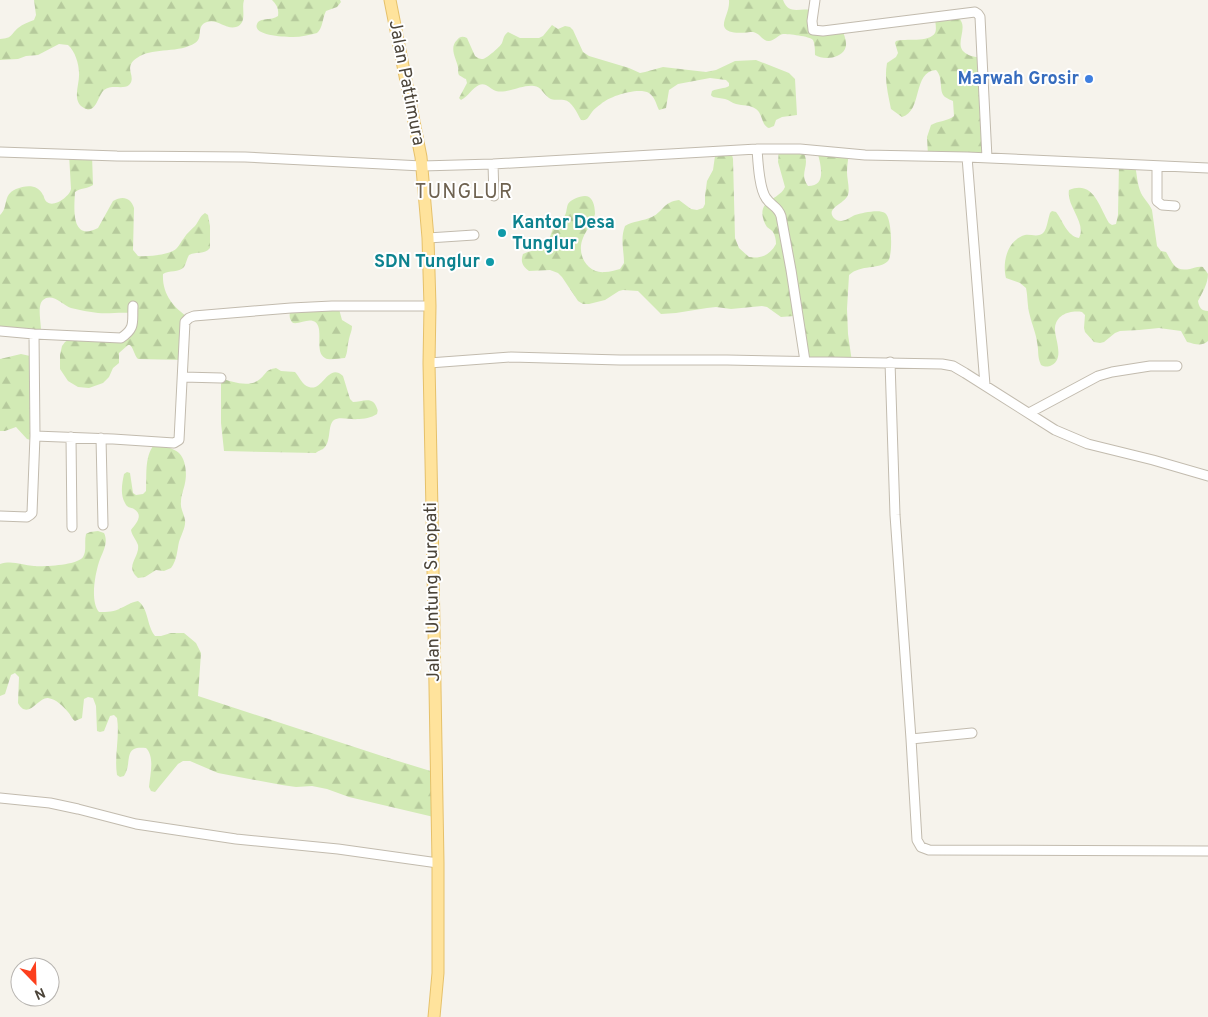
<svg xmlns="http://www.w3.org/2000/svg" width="1208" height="1017" viewBox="0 0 1208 1017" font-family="Overpass,sans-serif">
	<defs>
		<pattern id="forest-firs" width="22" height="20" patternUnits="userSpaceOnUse" patternTransform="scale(1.25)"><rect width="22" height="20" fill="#d2eab5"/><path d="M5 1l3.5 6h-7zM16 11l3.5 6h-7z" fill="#b6ca9c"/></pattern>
	</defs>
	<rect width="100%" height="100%" fill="#f6f3ec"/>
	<path fill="url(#forest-firs)" d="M34,0H244C241,9 248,23 236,27C226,30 217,18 207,22C195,26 204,38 195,43C180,53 154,48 140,56C120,67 138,76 129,85C123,90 112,84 104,90C98,95 96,115 84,108C71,101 80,84 79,73C79,64 75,51 68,45L59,44L38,55L26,56L18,59L0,60V39C13,38 10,35 18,28C23,24 29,22 34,20L36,15Z
		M272,0H340L341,2L337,7L326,11C322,19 323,28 317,33C309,35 301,37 293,37C286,37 252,36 257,24C260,17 271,21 278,16C279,9 277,5 272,0Z
		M729,0H783C789,15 798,8 810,10L813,30L842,29C844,35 848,43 845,49C840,59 823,60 815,55C815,51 815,44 813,40C810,36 788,34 783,34C778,35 774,41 769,41C763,42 760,33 753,32C746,32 727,36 724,26C723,20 730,10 729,0Z
		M956,15C958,17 960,19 961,21C967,31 953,47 967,54C971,57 978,57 983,58L987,158L928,156L927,137L931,125C938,121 948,121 954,116L953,101C951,100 948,99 945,97C938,91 944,78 936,70C912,72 923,111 902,117L891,109C888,94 884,79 887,63L896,57L898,53L895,43L896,41C905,38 929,43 935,33C937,29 935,22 935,17Z
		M552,25L558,29L565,26L570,27L573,30L583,52L589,56L629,68L640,73L645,72L663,67L706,72L716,70L735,61L756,60L789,73L795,79L797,115L782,117L776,120L774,126L769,128C761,125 763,114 756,109C749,104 743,106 736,104C732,103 729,100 725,99C721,98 717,98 713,97L711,95L712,91C718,88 724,89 729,86V83L726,80L710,78L678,84L669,90L666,108L659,110C656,104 655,97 649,93C638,87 610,96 601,104C598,106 594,109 592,112C588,117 588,121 581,120C577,113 572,101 564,100C558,99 554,101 549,98C544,95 541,86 534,86C523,84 507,94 496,91C490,89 486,82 479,85C472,88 468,97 461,100L459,98L467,83L466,79C465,79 459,75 459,75C457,71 459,70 458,67C456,58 449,48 457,40C460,36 463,36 467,38L475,56C478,58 479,59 483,59C487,58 500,47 502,43C504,38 503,36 508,32L520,38H539L543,36Z
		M779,149H800C801,150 805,155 805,156C809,167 799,174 808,186C828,186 820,163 817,150L849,153C848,160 847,166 847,172C847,179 850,189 848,195C845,203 829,207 832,215C833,218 837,221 841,221C845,221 851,217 855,215C862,213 879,209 885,213C892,217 893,256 888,261C879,270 861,264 849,275L847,309L848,334L852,362L805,361L794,316L781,317L767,307L762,306L731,309L716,307L707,308L676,313L661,314L638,291L623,290L619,291L605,300L589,304H583L578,301L562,277L558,273L550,270L529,271C523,267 520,262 523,254C529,251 538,250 544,246C550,241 550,235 553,229C555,225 560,222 563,218C567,214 566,209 568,204C571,199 584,194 589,197C594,200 595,209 595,214C593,223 586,230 583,238C576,254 587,274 605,272C610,272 615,270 620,269L624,263C624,250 620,239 625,226C633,221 643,221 652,217C664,211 663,202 679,200L691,209L697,210L703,208L705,204V196L707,181L713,170L715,156L731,151L733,159L735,238L739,248L749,257C761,259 770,255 776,244C776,240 775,235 773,232C772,230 769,229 767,227C763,221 760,211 765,205C771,198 782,195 785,187L778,162Z
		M69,154L92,155L93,185C87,189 80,188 75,192C74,209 71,242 98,228L113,201C123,195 131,198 134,208L133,250L138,256C146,257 171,255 177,248C180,245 181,241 184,238C187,233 191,230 195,226C199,221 200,216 205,213L208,215L210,226V248C204,255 197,251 189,255C187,258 186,264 184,267C179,273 169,270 163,274C162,294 173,307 189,318L183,360L138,359C134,355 134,349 130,345H128L119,353V363L113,368L109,377L103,383L89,388L78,387L68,381L60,369V355L62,346L65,342L71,338L128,334L130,313C120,312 109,314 98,313C89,312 80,310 71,308C63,305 52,292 43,300C37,305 41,322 41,330L0,331V215C9,207 2,195 16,189C26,185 38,184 43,195C44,197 45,201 47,202C54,208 70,196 71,189Z
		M1119,164L1135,165C1137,174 1137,184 1141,193C1144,199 1149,203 1152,210L1157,246L1161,251L1166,252C1173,263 1174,272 1190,269C1195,268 1197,266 1203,267C1203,268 1208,273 1208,274C1208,284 1202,293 1198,301C1199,307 1201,311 1208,311V341C1201,347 1195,344 1187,342L1181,331L1159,328L1139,330L1120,331L1115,333L1104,342L1100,343L1094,342L1085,332L1084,328L1085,315L1082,312C1071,310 1056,314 1055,328C1054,337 1065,358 1052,365C1048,367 1045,367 1041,365C1037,356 1039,351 1037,342C1036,333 1032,325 1030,316C1027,306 1028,297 1026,288L1020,283L1006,278C1002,263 1007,240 1025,235C1031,234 1039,238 1044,232C1047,228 1048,219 1050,213L1052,211L1056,212C1063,221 1067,236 1079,238C1087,223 1066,206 1069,190C1094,180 1099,207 1109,223L1112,225L1116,224L1118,215Z
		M339,309L342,320L352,326C352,331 350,334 349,339C347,346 348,352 345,358C339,358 330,361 325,358C313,352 326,325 313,321C307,319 300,324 293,323C290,320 289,317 290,312Z
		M21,354L30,356L34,441L27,439L16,427L5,431H0V359Z
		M276,368L281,371L295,372C299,376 302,385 309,387C323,392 328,362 343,376L350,399L353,402C361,402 372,396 376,406C378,411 378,409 377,414C371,418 364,419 357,419C351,420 339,416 334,420C327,425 332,442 323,449C323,449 316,452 316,453L224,451L221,423V378C232,382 250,388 260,379C267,373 265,370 276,368Z
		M154,445C161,445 174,448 179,453C186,460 187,474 185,483C184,489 181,495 181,502C180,508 184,514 185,520C186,527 181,535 179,542C177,551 177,560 171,568L164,571L156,570L145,577L138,578C124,566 140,557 138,545C136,539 132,536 131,530C136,524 144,515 134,509C130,507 127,508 125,503C120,494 122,484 124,474L127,472L130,473L133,493L136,495L143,494L146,491C147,477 144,457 154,445Z
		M98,531L104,533C109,543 102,553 99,562C95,575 90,601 99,612C107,612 115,612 121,608C128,605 129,603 138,601C149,609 146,624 155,636H161L171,633H184L196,643L201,653L198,696L385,757L437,773L438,818L349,797L327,789L312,786L296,787L282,785L218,773L190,761H183L178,764L155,792L151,791L149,787C150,775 155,757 146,748C122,745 133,762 124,776L120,777L117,775C114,756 120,737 117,718L114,715L110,716L104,731L100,732L97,731L96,706L93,698L88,697L84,699L82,718L75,721C71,718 71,715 68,712C63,706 56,699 48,698C38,697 28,721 18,703L19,677L15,673L11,675L5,694L0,696V564C12,560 22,565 34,566C44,567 78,565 83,557C87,551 84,542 86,534L90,532Z"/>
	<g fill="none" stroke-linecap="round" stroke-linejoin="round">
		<defs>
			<path id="minor" d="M815,0L812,21L813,30L823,31L975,12L978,14L980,17L987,158
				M757,149C758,162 759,188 766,198C771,206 778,206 781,216L791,270L805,361
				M0,152L117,156L245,157L422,166L493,164L757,149H800L865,155L967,157L1208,168
				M967,157L985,385
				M493,164L494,196
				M1157,166V201L1162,205L1175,206
				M428,238L474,235
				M0,331L34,334L121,338C136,328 132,322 133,306
				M34,334L35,436
				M890,362L895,515L911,739L917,840L921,847L929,850L1208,851
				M429,363L511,357L620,360H727L942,364L953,366L965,373L1055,430L1088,444L1153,460L1208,476
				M183,377L221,378
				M1029,413L1098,376L1112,372L1150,366H1177
				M71,437L72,527
				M101,438L103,525
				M0,516L27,517L30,515L32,513L35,436L113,439L174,443L179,440L185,322L189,318L194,316L291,308L332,306H430
				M911,739L972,733
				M0,798L50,803L78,809L136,824L236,839L338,849L438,863"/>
			<path id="major" d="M390,0L421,157L428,238L430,306L429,363L432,511L438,863V973L434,1017"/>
		</defs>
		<use href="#minor" stroke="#c2bbae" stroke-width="11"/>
		<use href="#major" stroke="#e6c16a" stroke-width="13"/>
		<use href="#minor" stroke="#fff" stroke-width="9"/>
		<use href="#major" stroke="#ffe39c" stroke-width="11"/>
	</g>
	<circle fill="#3f7fe0" stroke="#fff" stroke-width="2" cx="1089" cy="79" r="5"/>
	<g fill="#0f9aa8" stroke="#fff" stroke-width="2">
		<circle cx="502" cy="233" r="5"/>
		<circle cx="490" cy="262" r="5"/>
	</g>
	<g text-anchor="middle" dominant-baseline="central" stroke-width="4" stroke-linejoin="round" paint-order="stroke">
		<g font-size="18" font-weight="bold" fill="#366cbe" stroke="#fff" text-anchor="end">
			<text x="1079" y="79">Marwah Grosir</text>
		</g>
		<g font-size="18" fill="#4b4439" stroke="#fff">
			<text transform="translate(406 83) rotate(79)">Jalan Pattimura</text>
			<text transform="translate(433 592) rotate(-91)">Jalan Untung Suropati</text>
		</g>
		<g font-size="18" font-weight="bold" fill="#0d838f" stroke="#fff" text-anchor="start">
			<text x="512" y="223">Kantor Desa<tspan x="512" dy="21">Tunglur</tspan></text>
			<text x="480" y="262" text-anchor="end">SDN Tunglur</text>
		</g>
		<g font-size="20" letter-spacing="1" fill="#6e6250" stroke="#fff">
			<text x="464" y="193">TUNGLUR</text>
		</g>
	</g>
	<g transform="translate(35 982) rotate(157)"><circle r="24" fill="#ffffff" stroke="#b7b4b0"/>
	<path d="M0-4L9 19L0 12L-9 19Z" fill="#fc3f1d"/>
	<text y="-8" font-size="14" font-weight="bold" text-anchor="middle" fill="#4b4439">N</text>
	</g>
</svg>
